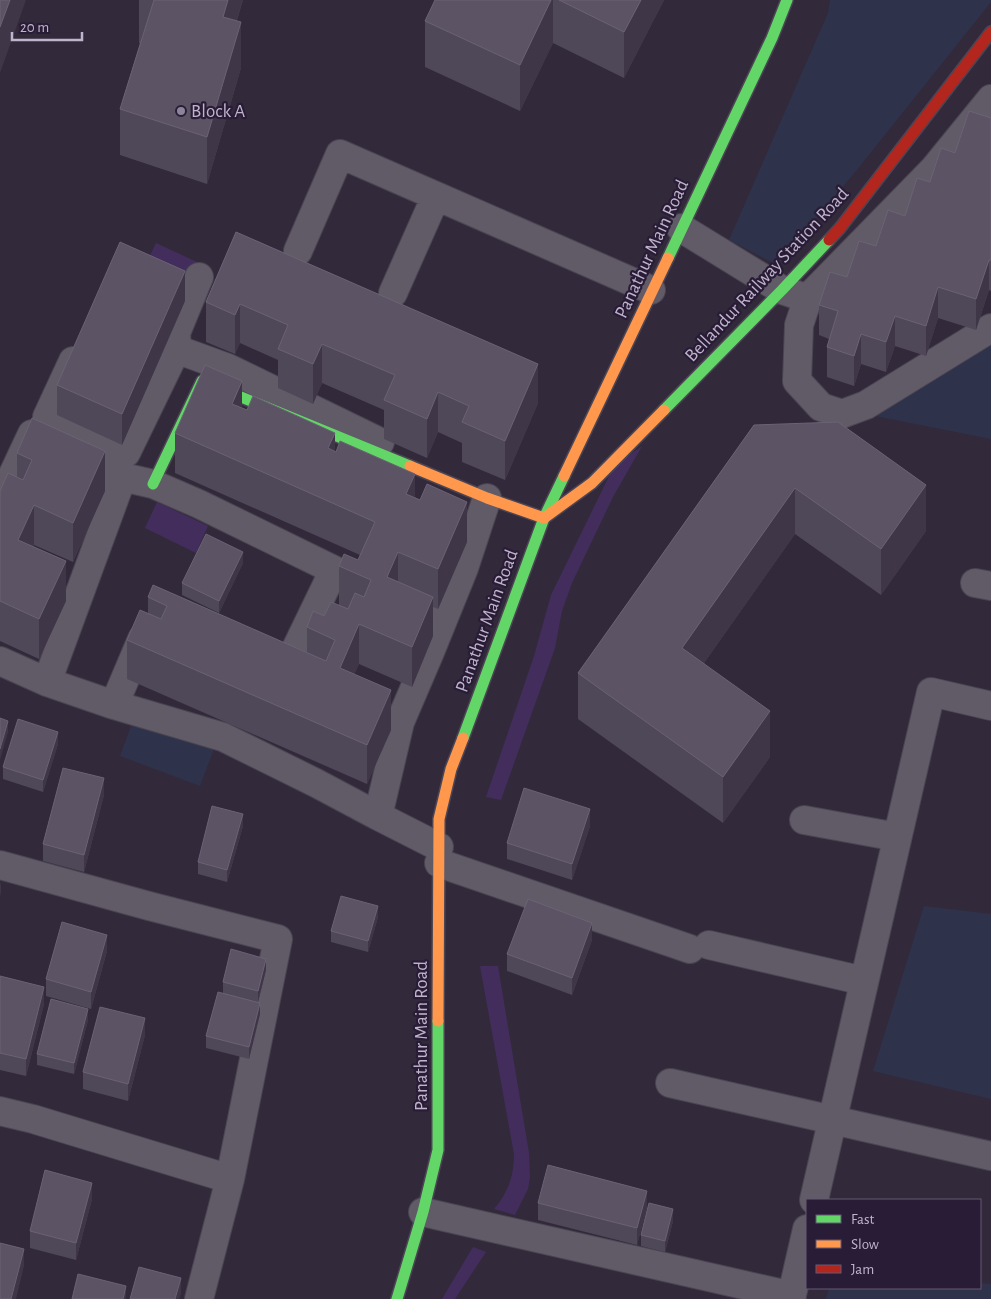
<svg xmlns="http://www.w3.org/2000/svg" width="991" height="1299" viewBox="0 0 991 1299" font-family="'Alegreya Sans',sans-serif">
	<rect width="100%" height="100%" fill="#322a3b"/>
	<path fill="#2e324b" d="M830,0H991V2L856,171L777,265L729,240L828,13Z
		M991,334V439L850,411Z
		M134,718L214,749L200,786L120,756Z
		M924,906L991,914V1099L873,1071Z
		M980,1283L991,1284V1299H826L829,1288H980Z"/>
	<path fill="#432d5d" d="M156,243L197,262L184,289L143,270Z
		M642,446L613,497L572,583L562,611L555,648L501,800L486,797L534,656L551,595L614,466Z
		M157,502L208,526L196,553L145,528Z
		M480,966H498L529,1153L530,1177L528,1189L515,1215L494,1209C508,1193 514,1176 514,1154Z
		M473,1247L486,1252L455,1299H442Z"/>
	<g fill="none" stroke-linecap="round" stroke-linejoin="round">
		<defs>
			<path id="street" d="M991,99L934,169L808,298L799,325L797,381L821,407L842,414L866,405L991,328
				M681,228L782,290L803,297
				M298,251L340,154L651,290
				M199,277L176,333L177,348L184,352L228,368L380,442
				M393,293L436,196
				M73,361L47,417L126,453L177,348
				M131,479L153,484L199,504L334,570L290,661
				M0,502L32,434
				M975,583L991,586
				M0,661L47,682L111,704L223,737L316,783L378,816L400,722L430,652L464,568L487,498
				M47,682L122,478L71,452
				M114,705L142,639
				M378,816L439,847
				M804,820L897,837
				M439,863L690,949
				M0,865L149,906L278,939L230,1179L199,1299
				M709,945L864,981
				M670,1083L991,1156
				M0,1111L33,1119L230,1179
				M814,1200L931,692L991,706
				M423,1212L792,1296
				M791,1299L807,1229"/>
			<path id="fast" d="M668,258L772,38L787,0
				M664,410L782,290L829,240
				M153,484L202,381L410,466
				M463,738L544,518L564,476
				M397,1299L423,1212L438,1150V1021"/>
			<path id="slow" d="M410,466L487,498L544,518L592,483L664,410
				M564,476L668,258
				M438,1021L439,819L451,769L463,738"/>
			<path id="jam" d="M829,240L840,228L991,32"/>
		</defs>
		<use href="#street" stroke="#4b4552" stroke-width="30"/>
		<use href="#fast" stroke="#4c4554" stroke-width="14"/>
		<use href="#slow" stroke="#4c4554" stroke-width="14"/>
		<use href="#jam" stroke="#4c4554" stroke-width="14"/>
		<use href="#street" stroke="#615b68" stroke-width="28"/>
		<use href="#fast" stroke="#63d668" stroke-width="11"/>
		<use href="#slow" stroke="#ff974d" stroke-width="11"/>
		<use href="#jam" stroke="#b3261e" stroke-width="11"/>
	</g>
	<path fill="#4f4859" d="M139,0H243L237,20L241,68L207,184L120,155V109L140,43H139Z
		M435,0H664L624,78L553,43L520,111L425,67V21Z
		M991,118V291L989,290L976,330L938,318L926,356L895,346L886,372L861,364L854,386L827,377V347L829,339L819,335V305L905,216L930,182L955,153Z
		M236,232L538,403L505,480L462,462V443L438,432L427,458L384,439V410L322,383L313,404L278,388V360L240,343L235,354L206,342V302Z
		M185,301L122,445L57,415V385Z
		M242,408L335,452L415,497L467,542L438,609L433,607V636L412,687L359,664L354,674L391,730L367,784L127,679V640L148,613V597L307,652V627L324,616L339,605V566L358,560L360,555L175,473V433Z
		M754,425L926,531L881,595L795,534L704,663L770,757L723,823L578,719V673Z
		M17,453L105,491L73,562L34,545L33,546L66,601L39,659L0,641V491L17,477Z
		M243,563L219,613L182,595V583Z
		M58,744L43,792L3,779V767Z
		M104,795L84,872L43,861V844Z
		M243,826L227,882L198,874V862Z
		M590,826L572,880L507,859V843Z
		M378,917L368,952L331,942V931Z
		M592,940L572,995L507,971V954Z
		M107,951L91,1009L46,996V979Z
		M266,970L258,1002L260,1014L249,1059L206,1048V1036L223,993V982Z
		M0,976L44,1004L26,1076L0,1070Z
		M88,1020L74,1074L37,1065V1054Z
		M145,1035L128,1101L83,1089V1072Z
		M92,1199L76,1260L30,1248V1231Z
		M538,1203L647,1207L637,1245L538,1220Z
		M673,1221L665,1252L641,1246V1235Z"/>
	<path fill="#3f3748" d="M10,0H26L0,73V27Z
		M228,0H243L223,63V17Z
		M551,0H553V43L520,111V65Z
		M641,0H664L624,78V32Z
		M241,22V68L207,184V137Z
		M989,260V290L976,330V299Z
		M185,271V301L122,445V414Z
		M938,287V318L926,356V326Z
		M240,304V343L235,354V315Z
		M895,316V346L886,372V342Z
		M861,334V364L854,386V356Z
		M322,344V383L313,404V364Z
		M538,364V403L505,480V441Z
		M242,381V421L232,404Z
		M438,392V432L427,458V419Z
		M335,433V472L328,448Z
		M105,451V491L73,562V523Z
		M415,474V514L406,494Z
		M926,485V531L881,595V549Z
		M795,488V534L682,694V648Z
		M467,502V542L438,609V569Z
		M34,505V545L18,579V540Z
		M243,552V563L219,613V601Z
		M398,552V591L387,577Z
		M66,561V601L39,659V619Z
		M433,597V636L412,687V647Z
		M359,624V664L340,707V668Z
		M391,690V730L367,784V745Z
		M770,711V757L723,823V777Z
		M8,721V732L0,760V749Z
		M58,732V744L43,792V780Z
		M104,778V795L84,872V855Z
		M590,809V826L572,880V864Z
		M243,814V826L227,882V870Z
		M1,881V892L0,897V886Z
		M378,906V917L368,952V941Z
		M592,923V940L572,995V978Z
		M107,935V951L91,1009V992Z
		M266,959V970L258,1002V991Z
		M44,987V1004L26,1076V1059Z
		M260,1003V1014L249,1059V1047Z
		M88,1009V1020L74,1074V1063Z
		M145,1018V1035L128,1101V1084Z
		M92,1183V1199L76,1260V1243Z
		M647,1191V1207L637,1245V1228Z
		M673,1209V1221L665,1252V1241Z
		M24,1249V1266L16,1299H11Z
		M181,1278V1294L179,1299H175Z
		M126,1286V1299H123Z"/>
	<path fill="#5c5465" stroke="#6b6375" d="M0,0H10L0,27Z
		M154,0H228L223,17L241,22L207,137L120,109Z
		M435,0H551L520,65L425,21Z
		M559,0H641L624,32Z
		M969,111L991,118V260H989L976,299L938,287L926,326L895,316L886,342L861,334L854,356L827,347L838,311L819,305L830,272L847,277L859,241L876,246L888,210L905,216L917,178L930,182L941,148L955,153Z
		M236,232L538,364L505,441L462,422L469,406L438,392L427,419L384,400L395,375L322,344L313,364L278,349L288,325L240,304L235,315L206,302Z
		M120,242L185,271L122,414L57,385Z
		M205,365L242,381L232,404L247,410L253,396L335,433L328,448L336,452L340,441L415,474L406,494L420,500L427,484L467,502L438,569L398,552L387,577L433,597L412,647L359,624L340,668L391,690L367,745L127,640L140,610L161,619L167,606L148,597L153,585L326,661L335,640L307,627L313,611L324,616L331,602L348,609L355,593L364,597L371,580L339,566L344,554L358,560L375,522L175,433Z
		M32,418L105,451L73,523L34,505L18,540L66,561L39,619L0,601V491L8,473L23,480L32,460L17,453Z
		M838,422L926,485L881,549L795,488L682,648L770,711L723,777L578,673L754,425Z
		M206,534L243,552L219,601L182,583Z
		M0,718L8,721L0,749Z
		M18,719L58,732L43,780L3,767Z
		M63,768L104,778L84,855L43,844Z
		M524,788L590,809L572,864L507,843Z
		M212,806L243,814L227,870L198,862Z
		M341,896L378,906L368,941L331,931Z
		M528,899L592,923L572,978L507,954Z
		M62,922L107,935L91,992L46,979Z
		M231,949L266,959L258,991L223,982Z
		M0,976L44,987L26,1059L0,1053Z
		M218,992L260,1003L249,1047L206,1036Z
		M51,999L88,1009L74,1063L37,1054Z
		M100,1007L145,1018L128,1084L83,1072Z
		M548,1165L647,1191L637,1228L538,1203Z
		M45,1170L92,1183L76,1243L30,1231Z
		M649,1203L673,1209L665,1241L641,1235Z
		M0,1243L24,1249L11,1299H0Z
		M139,1267L181,1278L175,1299H130Z
		M78,1274L126,1286L123,1299H72Z"/>
	<circle fill="#8e8499" stroke="#291c37" stroke-width="2" cx="181" cy="111" r="5"/>
	<g text-anchor="middle" dominant-baseline="central" stroke-width="4.5" stroke-linejoin="round" paint-order="stroke">
		<g font-size="19" fill="#c0b4cc" stroke="#291c37" text-anchor="start">
			<text x="191" y="111">Block A</text>
		</g>
		<g font-size="19" fill="#c0b4cc" stroke="#291c37">
			<text transform="translate(652 249) rotate(-65)">Panathur Main Road</text>
			<text transform="translate(767 275) rotate(-47)">Bellandur Railway Station Road</text>
			<text transform="translate(487 621) rotate(-70)">Panathur Main Road</text>
			<text transform="translate(421 1036) rotate(-90)">Panathur Main Road</text>
		</g>
	</g>
	<rect x="806" y="1199" width="175" height="90" fill="#291c37" stroke="#655973"/>
	<rect x="816" y="1215" width="25" height="8" fill="#63d668" stroke="#655973"/>
	<text x="851" y="1224" font-size="15" fill="#c0b4cc">Fast</text>
	<rect x="816" y="1240" width="25" height="8" fill="#ff974d" stroke="#655973"/>
	<text x="851" y="1249" font-size="15" fill="#c0b4cc">Slow</text>
	<rect x="816" y="1265" width="25" height="8" fill="#b3261e" stroke="#655973"/>
	<text x="851" y="1274" font-size="15" fill="#c0b4cc">Jam</text>
	<path d="M12 32v8h70v-8" fill="none" stroke="#c0b4cc" stroke-width="2.5"/>
	<text x="20" y="32" font-size="15" fill="#c0b4cc" stroke="#291c37" stroke-width="4" paint-order="stroke">20 m</text>
</svg>
